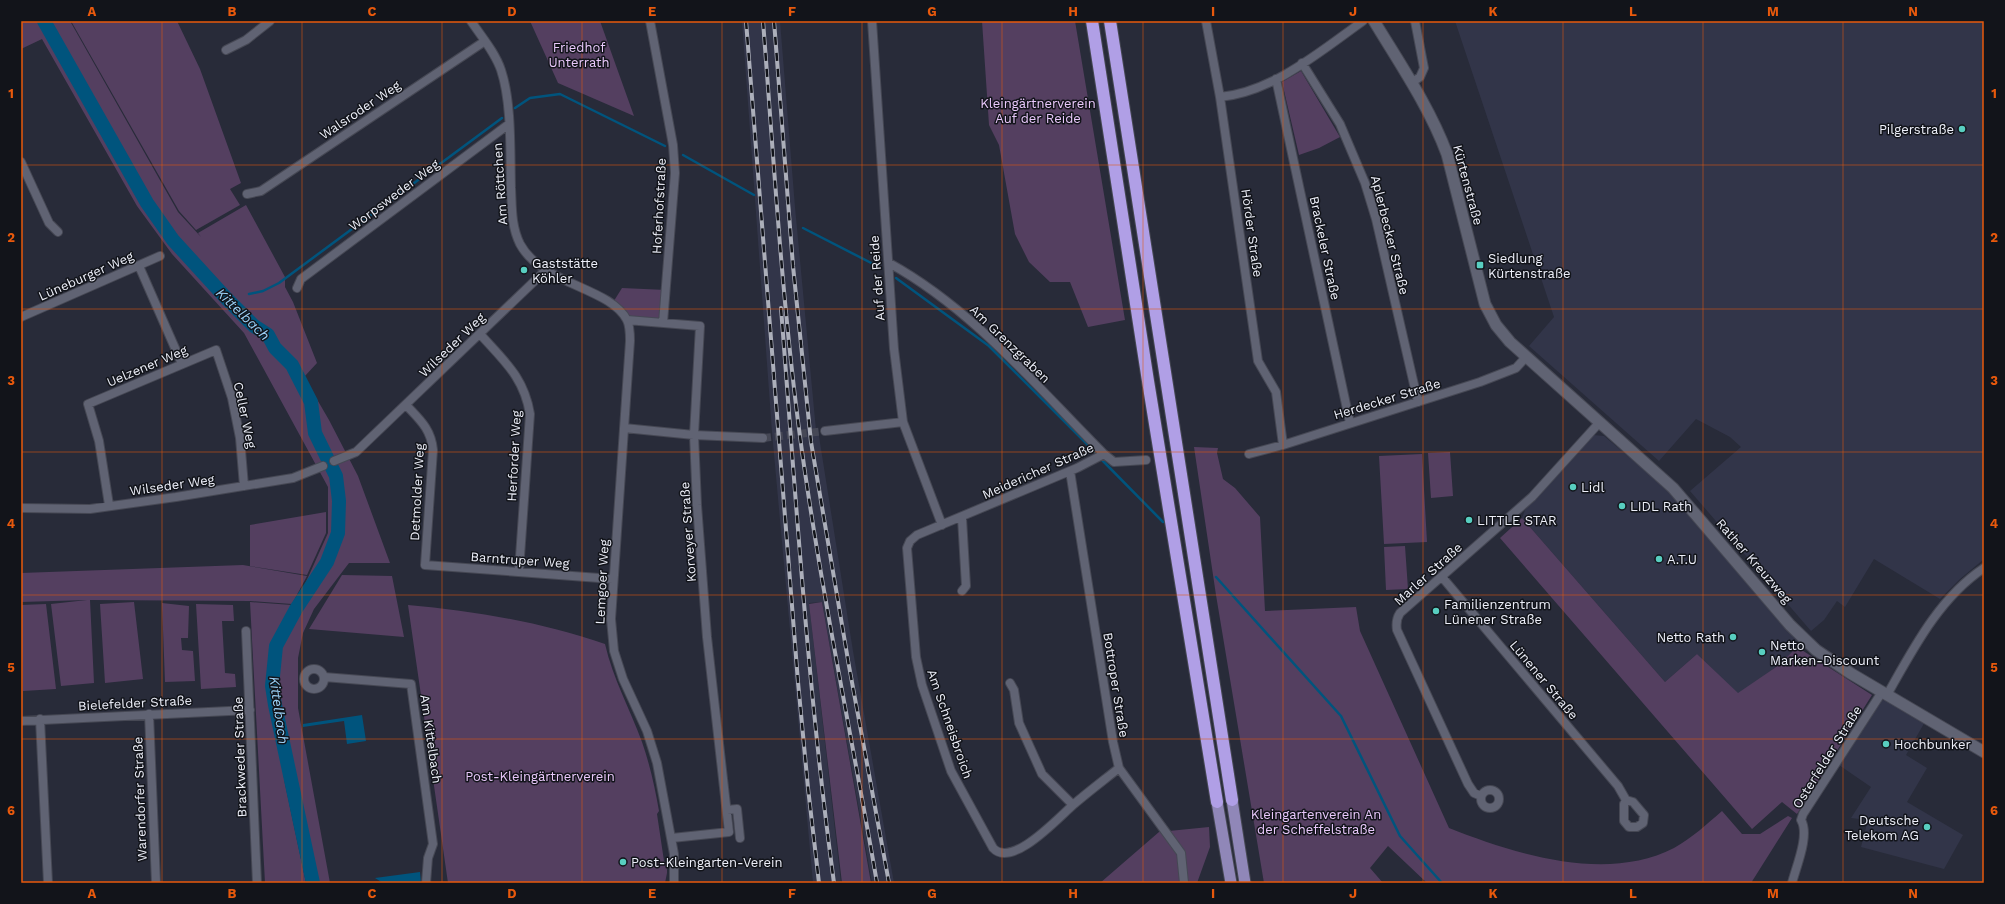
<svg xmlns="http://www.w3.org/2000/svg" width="2005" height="904" viewBox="0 0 2005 904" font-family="'Work Sans',sans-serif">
	<rect width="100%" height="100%" fill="#282b39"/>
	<path fill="#323549" d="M742,21H780L795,207L816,430H818L853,651L894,883H872L822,602L809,603L841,883H813L772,432Z
		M1455,21H1984V559L1960,579L1940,599L1874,559L1845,607L1837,601L1824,620L1811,631L1690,491L1741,447L1730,437L1696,419L1659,461L1529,346L1554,317Z
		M1593,435L1604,436L1666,488L1796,638L1797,647L1779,665L1738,694L1697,654L1665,682L1522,518L1525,510Z
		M1890,699L1926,720L1906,755L1927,768L1907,802L1963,835L1944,869L1861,847L1868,820L1851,818L1871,787L1836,763L1879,701Z"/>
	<path fill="#543f60" d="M21,21H70L178,212L201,237L198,233L246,205L285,277V287L293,302L317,363L304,377L329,420L358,476L390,563H349L314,609L303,633L298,658V708L330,883H307L273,710L285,784L306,883H265L250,602L292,605L270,646L268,678L272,705L271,646L305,584L328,533V487L244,333L172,254L137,206L42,39L21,49Z
		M71,21H177L200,69L241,183L230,189L240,205L196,230L179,211Z
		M530,21H600L634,116L558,83Z
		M982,21H1075L1125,320L1088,327L1070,282H1050L1029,262L1015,234L999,145L989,125Z
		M1301,71L1340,137L1319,148L1299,155L1282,82Z
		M622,288L666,290L663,323L627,320L612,304Z
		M1194,447L1218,448L1217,453L1223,479L1235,488L1260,517L1265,611L1356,607L1360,631L1449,828C1515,854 1606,883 1674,848C1692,838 1707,824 1722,811L1742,834H1760L1788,816L1792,818L1751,883H1427L1388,846L1370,868L1383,883H1264L1216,595Z
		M1450,452L1453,496L1431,498L1428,453Z
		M1422,454L1427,542L1384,544L1379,456Z
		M326,512V533L307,575L250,566V525Z
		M1522,518L1665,682L1697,654L1738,693L1779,665L1797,647L1872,695L1797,814L1782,802L1752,829L1500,538Z
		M1405,546L1408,589L1386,590L1384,547Z
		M243,565L307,576L292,604L250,601L90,600L94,683L61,686L51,604L87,600L21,602V573Z
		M342,575L392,576L404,637L309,629Z
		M134,602L143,679L105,683L100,604Z
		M822,602L871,883H842L809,604Z
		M162,603L189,606L188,638H181L182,650L193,651L195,681L165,682Z
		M46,604L56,689L23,691L21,605Z
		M196,604L233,605L234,621H222L225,673L235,674L236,687L201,689Z
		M408,605C475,611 541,622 605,644C613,679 630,709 642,742C650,765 655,788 659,811L657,814L664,861L667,863V873L665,883H448Z
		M1209,827L1210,847L1197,883H1100L1159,832Z"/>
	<path fill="#00547d" d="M362,715L366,741L347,744L344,721L303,727V724Z
		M420,872L421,883H383L375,878Z"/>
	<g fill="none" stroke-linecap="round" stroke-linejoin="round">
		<path stroke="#00547d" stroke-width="2.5" d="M515,108L530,98L560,94L665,146
			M683,155L754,195
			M803,228L881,268
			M896,278L989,346L1095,452
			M249,294L263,291L279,283L502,118
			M226,298L232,297
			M1102,460L1163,522
			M1216,577L1341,716L1400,836L1442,883"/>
		<path stroke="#00547d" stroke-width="14" d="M44,21L147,203L173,240L226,298L254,326L268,335L275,348L292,365L311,402L315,433L336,476L339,501L338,533L327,562L296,609L276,646L272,686L275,705L313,883"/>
		<path stroke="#464856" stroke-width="8" stroke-dasharray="8 4" stroke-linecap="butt" d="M763,438L825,431"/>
		<defs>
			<path id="minor" d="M471,21C481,36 495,52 501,70C512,103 510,152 511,188C512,207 511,226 520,244C542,285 610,287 627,320C630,326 630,334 630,341L611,619L614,651L623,679L647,731L657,763L674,854V883
				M650,21L673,145L675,173L663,323
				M872,21L894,349L903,422L942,525
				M1206,21L1220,97L1258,361L1276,392L1283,445
				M226,50L246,40L270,21
				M1302,63L1340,124L1365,183L1376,219L1418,402
				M1276,79L1350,423
				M1411,83L1420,77L1424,68L1415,21
				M1220,97C1273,92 1321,51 1363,21
				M21,162L49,223L58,232
				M247,194L261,191L485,41
				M889,263C973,309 1037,387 1104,454
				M139,266L182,364
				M297,288L301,279L509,124
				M21,317L160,256
				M627,320L700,326L694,435L697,505L707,637L729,832L672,838
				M480,334C504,361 524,377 530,414L519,571
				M406,405C420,420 431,429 433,450L425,565L613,579
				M624,428L694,435L763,438
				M825,431L903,422
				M1249,454L1283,445L1480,382L1516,368L1526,357
				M334,461L356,452L545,271
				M1070,471L1113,742L1119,768L1181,853L1184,883
				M109,505L99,441L88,404L216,350L232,398L240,438L244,486
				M21,508L90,509L176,497L293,478L323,466
				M1442,577L1618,786L1626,800L1624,804V821L1629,827H1637L1643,823L1644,815L1633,802L1626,800
				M962,591L966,586L962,518
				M246,631L257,883
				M304 679a10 10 0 1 1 20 0a10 10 0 1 1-20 0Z
				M324,677L411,684L433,844L428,858L426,883
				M1010,683L1014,690L1019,723L1042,774L1073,805
				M1887,695C1913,649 1939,598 1984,568
				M149,714L156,883
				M40,719L48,883
				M21,721L250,710
				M1119,768C1104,780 1088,792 1073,805C1059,817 1012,869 993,848L951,771L922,685L916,657L907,548L910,541L917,535L1077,468L1104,454L1114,462L1146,460
				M1481 799a9 9 0 1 1 18 0a9 9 0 1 1-18 0Z
				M1481,796L1474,793L1468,784L1397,630C1396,624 1396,619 1400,613L1532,497L1599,423
				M727,810L737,809L740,838
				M1792,883C1796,867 1810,835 1801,820L1803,814L1882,692"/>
			<path id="secondary" d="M1374,21C1400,64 1429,106 1447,154L1485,304L1496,325L1510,342L1673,488L1790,625L1816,650L1850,673L1984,752"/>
			<path id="primary" d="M1232,800L1245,883
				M1217,802L1231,883"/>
			<path id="motorway" d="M1092,21L1148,381L1217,802
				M1110,21L1232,800"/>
		</defs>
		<use href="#minor" stroke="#464854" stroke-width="10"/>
		<use href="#secondary" stroke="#464854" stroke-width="13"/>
		<use href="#primary" stroke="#464854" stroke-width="13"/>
		<use href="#motorway" stroke="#464854" stroke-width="14"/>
		<use href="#minor" stroke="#606373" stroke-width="8"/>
		<use href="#secondary" stroke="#606373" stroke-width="11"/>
		<use href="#primary" stroke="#9087b8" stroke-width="11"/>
		<use href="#motorway" stroke="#b09fe6" stroke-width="12"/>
		<defs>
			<path id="rail" d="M746,21L798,682L808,788L819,883
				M763,21C774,162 782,304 801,444C821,591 852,737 877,883
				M774,21L793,266L811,442L849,666L889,883
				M781,308C796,500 808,692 834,883"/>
		</defs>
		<use href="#rail" stroke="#acafba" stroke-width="4"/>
		<use href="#rail" stroke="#12141a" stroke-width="2.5" stroke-dasharray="8" stroke-linecap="butt"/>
	</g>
	<path fill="none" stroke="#e8590c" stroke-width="1" stroke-opacity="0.55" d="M162,21V883M302,21V883M442,21V883M582,21V883M722,21V883M862,21V883M1002,21V883M1143,21V883M1283,21V883M1423,21V883M1563,21V883M1703,21V883M1843,21V883M21,165H1984M21,309H1984M21,452H1984M21,595H1984M21,739H1984"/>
	<g fill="#58cec0" stroke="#12141a" stroke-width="1.5">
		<circle cx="1962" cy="129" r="4"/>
		<rect x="1476" y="261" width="8" height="8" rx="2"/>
		<circle cx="524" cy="270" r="4"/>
		<circle cx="1573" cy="487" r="4"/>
		<circle cx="1622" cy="506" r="4"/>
		<circle cx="1469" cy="520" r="4"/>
		<circle cx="1659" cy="559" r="4"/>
		<circle cx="1436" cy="611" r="4"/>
		<circle cx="1733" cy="637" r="4"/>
		<circle cx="1762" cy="652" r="4"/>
		<circle cx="1886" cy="744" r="4"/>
		<circle cx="1927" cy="827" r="4"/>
		<circle cx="623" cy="862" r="4"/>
	</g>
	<g text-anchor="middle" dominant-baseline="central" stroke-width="3" stroke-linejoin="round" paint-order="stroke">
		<g font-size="13" fill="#e9c8fb" stroke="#12141a">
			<text x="579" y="47">Friedhof<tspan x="579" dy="15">Unterrath</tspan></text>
			<text x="1038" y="103">Kleingärtnerverein<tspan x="1038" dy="15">Auf der Reide</tspan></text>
			<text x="540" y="776">Post-Kleingärtnerverein</text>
			<text x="1316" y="814">Kleingartenverein An<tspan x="1316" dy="15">der Scheffelstraße</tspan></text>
		</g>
		<g font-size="13" fill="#edeff9" stroke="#12141a">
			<text transform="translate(360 110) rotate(-34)">Walsroder Weg</text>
			<text transform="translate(500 184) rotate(-94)">Am Röttchen</text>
			<text transform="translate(1468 185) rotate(75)">Kürtenstraße</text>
			<text transform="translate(394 195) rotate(-37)">Worpsweder Weg</text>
			<text transform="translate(659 206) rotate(-87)">Hoferhofstraße</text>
			<text transform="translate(1252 233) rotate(82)">Hörder Straße</text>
			<text transform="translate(1390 235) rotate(76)">Aplerbecker Straße</text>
			<text transform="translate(1325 248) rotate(78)">Brackeler Straße</text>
			<text transform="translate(86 276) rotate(-24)">Lüneburger Weg</text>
			<text transform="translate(877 278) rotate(-94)">Auf der Reide</text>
			<text transform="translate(1010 344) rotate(44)">Am Grenzgraben</text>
			<text transform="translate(452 345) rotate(-44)">Wilseder Weg</text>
			<text transform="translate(147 366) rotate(-23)">Uelzener Weg</text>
			<text transform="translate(1387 399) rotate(-17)">Herdecker Straße</text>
			<text transform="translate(245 415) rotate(78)">Celler Weg</text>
			<text transform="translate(514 456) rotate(-87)">Herforder Weg</text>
			<text transform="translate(1038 471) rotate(-24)">Meidericher Straße</text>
			<text transform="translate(172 485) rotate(-8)">Wilseder Weg</text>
			<text transform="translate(417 492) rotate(-87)">Detmolder Weg</text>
			<text transform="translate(688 532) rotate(-94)">Korveyer Straße</text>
			<text transform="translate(520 560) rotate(4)">Barntruper Weg</text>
			<text transform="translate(1754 561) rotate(49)">Rather Kreuzweg</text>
			<text transform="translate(1428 574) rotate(-42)">Marler Straße</text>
			<text transform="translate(602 582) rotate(-87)">Lemgoer Weg</text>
			<text transform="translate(1544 680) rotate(50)">Lünener Straße</text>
			<text transform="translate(1116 685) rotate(81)">Bottroper Straße</text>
			<text transform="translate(135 703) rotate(-3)">Bielefelder Straße</text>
			<text transform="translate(950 724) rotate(71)">Am Schneisbroich</text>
			<text transform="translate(431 739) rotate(82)">Am Kittelbach</text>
			<text transform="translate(240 757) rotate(-92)">Brackweder Straße</text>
			<text transform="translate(1827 757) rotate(-58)">Osterfelder Straße</text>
			<text transform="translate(140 799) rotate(-92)">Warendorfer Straße</text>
		</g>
		<g font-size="13" fill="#edeff9" stroke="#12141a" text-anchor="start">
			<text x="1954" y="129" text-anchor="end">Pilgerstraße</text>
			<text x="1488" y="258">Siedlung<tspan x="1488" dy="15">Kürtenstraße</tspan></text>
			<text x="532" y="263">Gaststätte<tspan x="532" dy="15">Köhler</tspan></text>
			<text x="1581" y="487">Lidl</text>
			<text x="1630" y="506">LIDL Rath</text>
			<text x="1477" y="520">LITTLE STAR</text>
			<text x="1667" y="559">A.T.U</text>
			<text x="1444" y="604">Familienzentrum<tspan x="1444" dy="15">Lünener Straße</tspan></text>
			<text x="1725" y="637" text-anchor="end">Netto Rath</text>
			<text x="1770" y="645">Netto<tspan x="1770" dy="15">Marken-Discount</tspan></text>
			<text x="1894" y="744">Hochbunker</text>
			<text x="1919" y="820" text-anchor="end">Deutsche<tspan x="1919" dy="15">Telekom AG</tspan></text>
			<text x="631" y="862">Post-Kleingarten-Verein</text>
		</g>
		<g font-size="14" font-style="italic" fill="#9cd2f7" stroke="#12141a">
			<text transform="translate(243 314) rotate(44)">Kittelbach</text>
			<text transform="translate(279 710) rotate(82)">Kittelbach</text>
		</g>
	</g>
	<rect width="2005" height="904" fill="none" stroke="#12141a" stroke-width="44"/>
	<rect x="22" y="22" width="1961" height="860" fill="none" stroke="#e8590c" stroke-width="1.5"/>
	<g font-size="13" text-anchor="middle" font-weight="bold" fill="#e8590c">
		<text x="92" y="16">A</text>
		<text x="232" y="16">B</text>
		<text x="372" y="16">C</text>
		<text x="512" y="16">D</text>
		<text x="652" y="16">E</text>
		<text x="792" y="16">F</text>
		<text x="932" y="16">G</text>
		<text x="1073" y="16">H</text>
		<text x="1213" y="16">I</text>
		<text x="1353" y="16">J</text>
		<text x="1493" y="16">K</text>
		<text x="1633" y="16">L</text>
		<text x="1773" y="16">M</text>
		<text x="1913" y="16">N</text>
		<text x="11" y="98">1</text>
		<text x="1994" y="98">1</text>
		<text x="11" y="242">2</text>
		<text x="1994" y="242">2</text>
		<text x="11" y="385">3</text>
		<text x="1994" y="385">3</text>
		<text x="11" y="528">4</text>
		<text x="1994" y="528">4</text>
		<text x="11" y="672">5</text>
		<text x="1994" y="672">5</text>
		<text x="11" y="815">6</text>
		<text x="1994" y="815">6</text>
		<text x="92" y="898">A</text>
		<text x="232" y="898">B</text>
		<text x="372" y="898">C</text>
		<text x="512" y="898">D</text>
		<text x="652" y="898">E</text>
		<text x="792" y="898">F</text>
		<text x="932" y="898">G</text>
		<text x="1073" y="898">H</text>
		<text x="1213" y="898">I</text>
		<text x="1353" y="898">J</text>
		<text x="1493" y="898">K</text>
		<text x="1633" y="898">L</text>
		<text x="1773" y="898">M</text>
		<text x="1913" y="898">N</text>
	</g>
</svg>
